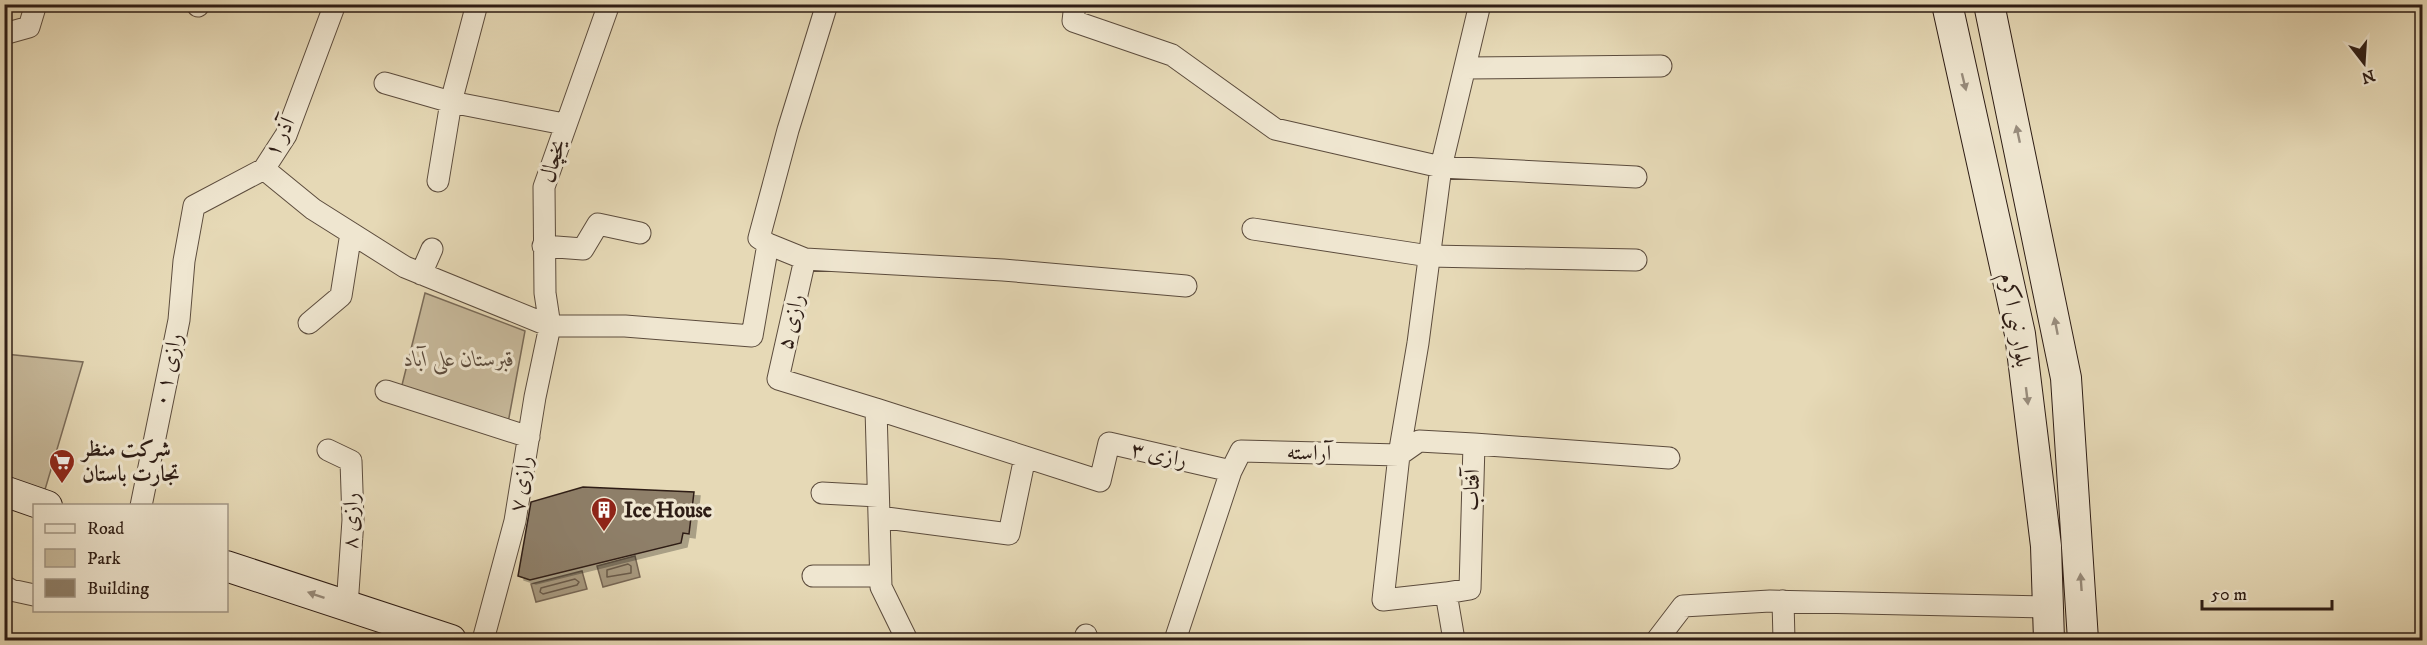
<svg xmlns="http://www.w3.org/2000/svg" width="2427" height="645" viewBox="0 0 2427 645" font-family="'IM FELL DW Pica',Amiri,serif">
	<defs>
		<filter id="shadow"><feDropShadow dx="6" dy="4" stdDeviation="0" flood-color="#0004"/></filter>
	</defs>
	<rect width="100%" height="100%" fill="#e6d9b6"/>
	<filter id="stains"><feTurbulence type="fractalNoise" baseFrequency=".00333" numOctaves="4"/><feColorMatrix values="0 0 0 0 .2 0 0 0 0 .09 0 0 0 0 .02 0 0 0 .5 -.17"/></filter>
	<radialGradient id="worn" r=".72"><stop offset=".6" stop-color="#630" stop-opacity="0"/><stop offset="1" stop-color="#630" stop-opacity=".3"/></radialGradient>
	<path fill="#c7b99b" stroke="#7a6b58" stroke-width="1.5" d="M425,293L525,331L508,423L400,393Z
		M5,354L83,362L41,503L5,491Z"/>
	<path fill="#a7997f" stroke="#776755" stroke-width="1.5" d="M635,556L640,577L603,587L597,566Z
		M582,571L587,589L536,602L531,584Z"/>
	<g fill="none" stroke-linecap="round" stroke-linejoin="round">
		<path stroke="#6a5b4a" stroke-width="1.5" d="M628,564L631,566V573L607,577V570Z
			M575,579L579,582L577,585L543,594L540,592L541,588Z"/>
	</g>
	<path fill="#8e7f69" stroke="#2e1d15" stroke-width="1.5" filter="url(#shadow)" d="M583,487L694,492L689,534L683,533L681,543L530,580L518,576L531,502Z"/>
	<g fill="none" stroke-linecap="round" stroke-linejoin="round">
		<defs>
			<path id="street" d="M1075,4L1073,21L1172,55L1275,129L1441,167L1636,177
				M198,6L199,4
				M4,34L29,27L36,4
				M1465,68L1661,66
				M385,83L451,102L564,124
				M264,169L313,209L405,267L550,326H625L752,336L768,244L805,259L778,379L876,409L881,587L907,640
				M438,181L451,102L477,4
				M1253,229L1429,256L1636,260
				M768,244L759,238L788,130L827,4
				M543,246L583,249L598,224L640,233
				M805,259L1003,270L1186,286
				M421,274L432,249
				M309,323L341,296L351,233
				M386,391L529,437
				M876,409L1100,481L1109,443L1231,471L1175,640
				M1474,444L1669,458
				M328,450L351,461L353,520L347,606
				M1231,471L1241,451L1399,455L1419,441L1474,444L1470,589L1446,593
				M822,493L878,496
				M141,506L179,320L184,261L194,206L264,169L286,135L335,4
				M879,517L1009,534L1025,457
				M813,576H880
				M4,586L11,590L34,595
				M1783,601L1784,640
				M1086,635L1088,640
				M483,640L515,521L535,397L550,326L545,293L544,187L609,4
				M1454,640L1446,593L1383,600L1399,455L1418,343L1441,167L1480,4
				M1657,640L1683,606L1770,601L2048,607"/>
			<path id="secondary" d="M1947,4L2020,334L2046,546L2049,640
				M1989,4L2066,378L2083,640
				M4,491L47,506
				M226,566L451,640"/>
		</defs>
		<use href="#street" stroke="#5c4c3d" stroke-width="23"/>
		<use href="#secondary" stroke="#2e1d15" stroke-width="32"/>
		<use href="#street" stroke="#efe6d0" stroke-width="21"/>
		<use href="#secondary" stroke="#efe6d0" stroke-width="30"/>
	</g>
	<defs><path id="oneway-solid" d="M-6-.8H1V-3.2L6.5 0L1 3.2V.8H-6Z" transform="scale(1.5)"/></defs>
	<g fill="#988c7c">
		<use href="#oneway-solid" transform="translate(1964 82) rotate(76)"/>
		<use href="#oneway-solid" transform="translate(2018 134) rotate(-102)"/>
		<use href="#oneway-solid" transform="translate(2056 326) rotate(-101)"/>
		<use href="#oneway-solid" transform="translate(2027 396) rotate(83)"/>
		<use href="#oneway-solid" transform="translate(2081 582) rotate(-94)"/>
		<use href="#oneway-solid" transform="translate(316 595) rotate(-161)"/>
	</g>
	<defs>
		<symbol id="supermarket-pin" viewBox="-11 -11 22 30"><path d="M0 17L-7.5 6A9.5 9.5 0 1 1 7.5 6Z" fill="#8f2418" stroke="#efe6d0"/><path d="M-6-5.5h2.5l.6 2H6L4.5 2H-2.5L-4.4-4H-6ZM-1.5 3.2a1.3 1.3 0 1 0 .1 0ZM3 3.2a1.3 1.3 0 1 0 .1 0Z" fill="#fff"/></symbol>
		<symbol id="building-pin" viewBox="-11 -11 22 30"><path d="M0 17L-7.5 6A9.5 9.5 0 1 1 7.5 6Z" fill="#8f2418" stroke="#efe6d0"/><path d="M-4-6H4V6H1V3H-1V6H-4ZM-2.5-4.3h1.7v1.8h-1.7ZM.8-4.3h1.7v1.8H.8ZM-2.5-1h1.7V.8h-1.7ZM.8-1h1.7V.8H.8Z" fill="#fff"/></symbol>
	</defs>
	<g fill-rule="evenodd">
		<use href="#supermarket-pin" x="47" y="447" width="30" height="40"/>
		<use href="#building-pin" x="589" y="495" width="30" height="40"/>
	</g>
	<g text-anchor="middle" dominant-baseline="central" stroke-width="6" stroke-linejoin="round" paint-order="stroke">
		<g font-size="22" fill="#2e1d15" stroke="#efe6d0">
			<text transform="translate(280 137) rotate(-63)">آذر ۱</text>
			<text transform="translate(553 161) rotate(-74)">یخچال</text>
			<text transform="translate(2015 320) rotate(80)">بلوار نبی اکرم</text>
			<text transform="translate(791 322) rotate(-77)">رازی ۵</text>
			<text transform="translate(168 370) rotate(-78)">رازی ۱ ۰</text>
			<text transform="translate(1309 453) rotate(2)">آراسته</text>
			<text transform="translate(1159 455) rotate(12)">رازی ۳</text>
			<text transform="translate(521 484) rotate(-81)">رازی ۷</text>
			<text transform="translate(1472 490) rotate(-88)">آفتاب</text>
			<text transform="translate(351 521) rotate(-89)">رازی ۸</text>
		</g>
		<g font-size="22" font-style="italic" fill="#5c4c3d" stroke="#efe6d0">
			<text x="459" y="359">قبرستان علی آباد</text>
		</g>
		<g font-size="22" font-weight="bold" fill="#2e1d15" stroke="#efe6d0" text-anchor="start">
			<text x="82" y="449">شرکت منظر<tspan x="82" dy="25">تجارت باستان</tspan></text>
			<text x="624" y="510">Ice House</text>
		</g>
	</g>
	<rect width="2427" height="645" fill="none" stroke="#e6d9b6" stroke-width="24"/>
	<rect x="6" y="6" width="2415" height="633" fill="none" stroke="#2e1d15" stroke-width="3"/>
	<rect x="12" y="12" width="2403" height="621" fill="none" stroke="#2e1d15" stroke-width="1.5"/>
	<rect x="33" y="504" width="195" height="108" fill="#efe6d0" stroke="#a29685" stroke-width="1.5"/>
	<rect x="45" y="524" width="30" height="9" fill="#efe6d0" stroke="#a29685" stroke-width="1.5"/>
	<text x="87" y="534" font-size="18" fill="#2e1d15">Road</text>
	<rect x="45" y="549" width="30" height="18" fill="#c7b99b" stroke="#a29685" stroke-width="1.5"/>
	<text x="87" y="564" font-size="18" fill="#2e1d15">Park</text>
	<rect x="45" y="579" width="30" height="18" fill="#8e7f69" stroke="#a29685" stroke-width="1.5"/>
	<text x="87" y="594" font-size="18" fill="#2e1d15">Building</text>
	<g transform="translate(2364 63) rotate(163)" stroke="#efe6d0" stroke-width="4.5" paint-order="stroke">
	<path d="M0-4.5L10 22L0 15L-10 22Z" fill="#2e1d15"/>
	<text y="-9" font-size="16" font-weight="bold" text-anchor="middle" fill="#2e1d15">N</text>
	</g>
	<path d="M2202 600v9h130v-9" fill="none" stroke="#2e1d15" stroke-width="3"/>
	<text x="2211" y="600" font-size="18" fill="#2e1d15" stroke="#efe6d0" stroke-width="4.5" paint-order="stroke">50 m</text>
	<rect width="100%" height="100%" filter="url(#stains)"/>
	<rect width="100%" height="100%" fill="url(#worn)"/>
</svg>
